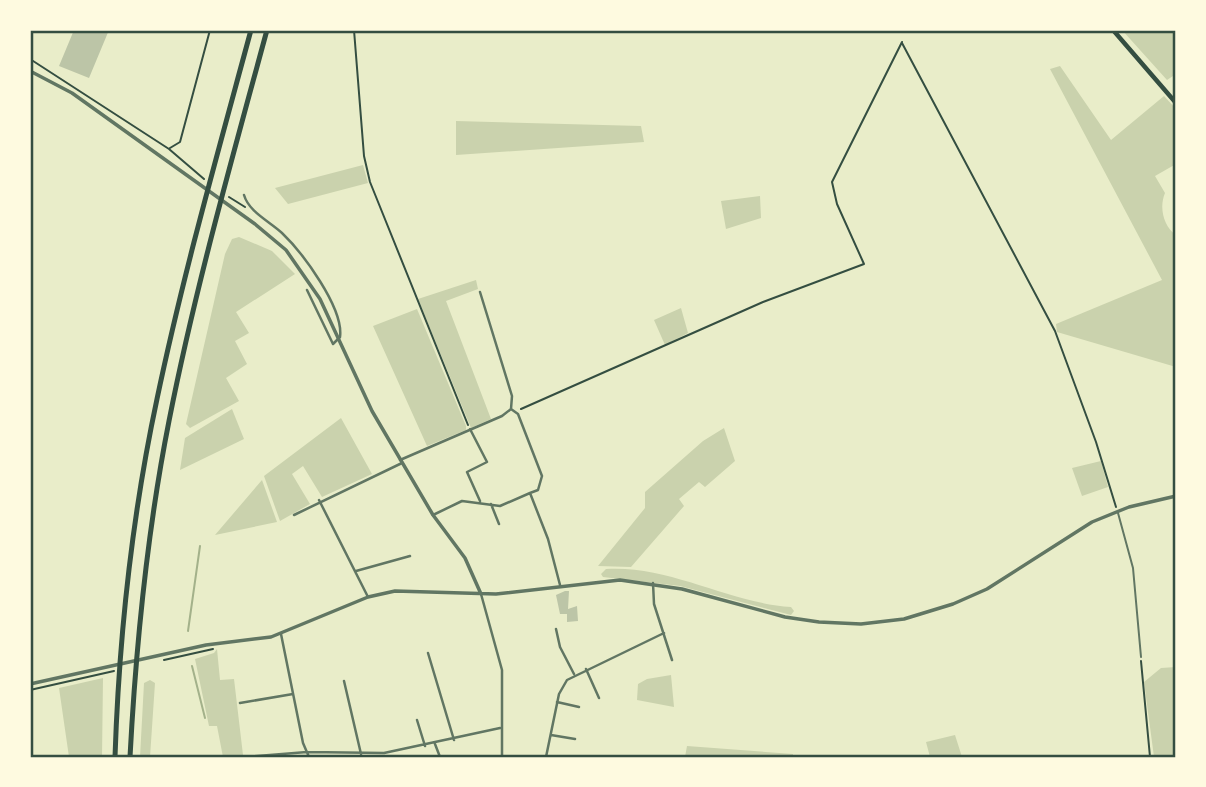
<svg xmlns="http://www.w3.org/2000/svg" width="1206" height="787" viewBox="0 0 1206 787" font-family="'Golos Text',sans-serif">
	<rect width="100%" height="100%" fill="#e9edc9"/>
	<path fill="#cad2ad" d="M1122,30H1176V74L1167,80Z
		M1060,66L1111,140L1164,96L1176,109V164L1155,176L1165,193C1159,207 1163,226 1176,235V367L1057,332L1056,324L1162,280L1050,69Z
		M456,121L641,126L644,142L456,155Z
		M363,165L368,183L288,204L275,188Z
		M760,196L761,218L726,229L721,201Z
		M239,237L272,251L295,274L236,312L249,333L235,341L247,364L226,378L239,401L190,428L186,424L225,254L232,239Z
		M476,280L478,289L446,301L491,419L471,428L418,299Z
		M681,308L688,333L665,345L654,320Z
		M417,309L466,426V430L427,446L373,326Z
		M232,409L244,439L180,470L185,438Z
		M341,418L372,474L322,497L303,466L292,474L310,504L280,521L264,476Z
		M724,428L735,461L705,487L699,482L679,499L684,506L631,567L598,566L645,508V492L703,441Z
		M1101,461L1108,487L1082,496L1072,468Z
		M262,480L277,522L215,535Z
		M606,569C670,565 729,603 791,607L794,611L791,615L680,586L603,577L601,574Z
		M217,649L220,680L234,679L243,755L223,757L217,726H209L195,659L214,653Z
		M1176,667V757H1154L1144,682L1161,668Z
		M671,675L674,707L637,700L638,684L647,679Z
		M103,678L102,757H69L59,688Z
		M150,680L155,683L150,757H140L144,683Z
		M955,735L962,757H930L926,742Z
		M687,746L793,754V757H685Z"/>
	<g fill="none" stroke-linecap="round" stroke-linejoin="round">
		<path stroke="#a3b18a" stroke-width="2" d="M188,631L200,546
			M192,666L205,718
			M297,756L301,757
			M288,757H289"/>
	</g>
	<path fill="#bcc5a7" d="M74,30H109L89,78L59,66Z
		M565,591H569L568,609L577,606L578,621L567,622V614H560L556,595Z"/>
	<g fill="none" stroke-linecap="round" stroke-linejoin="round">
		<path stroke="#344e41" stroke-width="2" d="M354,30L364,156L370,182L468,425
			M902,43L1055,331L1096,442L1116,507
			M30,59L169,149L204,179
			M170,148L180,142L210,30
			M229,197L245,207
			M521,409L763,302L864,264L837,204L832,182L902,42
			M164,660L213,649
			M1141,661L1150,757
			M30,690L114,671"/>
		<path stroke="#617663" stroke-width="2" d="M1118,513L1133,568L1141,657"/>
		<path stroke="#617663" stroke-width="2.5" d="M30,37L33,30
			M244,195C249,212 269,221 282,233C302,252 344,308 340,337L333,344L307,290
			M480,292L512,396L511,409
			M511,409L518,414L542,476L538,490L530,493
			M470,429L487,462L467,472L480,501
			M400,460L502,416L511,409
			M319,500L368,597
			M491,504L499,524
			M294,515L402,463
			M433,515L462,501L500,506L530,493L548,539L560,585
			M356,571L410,556
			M653,583L654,604L672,660
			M481,594L502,670V757
			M556,629L560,647L574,674
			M281,634L303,743L309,757
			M428,653L454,740
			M586,669L599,698
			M344,681L361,754
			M557,702L579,707
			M240,703L293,694
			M417,720L425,746
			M551,735L575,739
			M435,744L440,757
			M246,757L307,752L384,753L500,728
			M546,757L559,694L567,680L664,633"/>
		<path stroke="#617663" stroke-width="3.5" d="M30,71L72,93L255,224L286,250L320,299L372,411L433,515L465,558L481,594
			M30,684L206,645L271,637L368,597L395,591L496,594L620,580L682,589L785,617L819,622L861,624L904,619L953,604L987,589L1092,522L1129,507L1176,496"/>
		<path stroke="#344e41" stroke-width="4.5" d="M1113,30L1176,103"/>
		<path stroke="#344e41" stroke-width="5" d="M115,757C119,638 132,516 157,399C183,275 218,152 251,30
			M130,757C136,644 147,532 169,421C195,289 232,159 267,30"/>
	</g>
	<rect width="1206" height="787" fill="none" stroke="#fefae0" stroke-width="63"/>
	<rect x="32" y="32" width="1142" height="724" fill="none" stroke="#344e41" stroke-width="2.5"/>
</svg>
